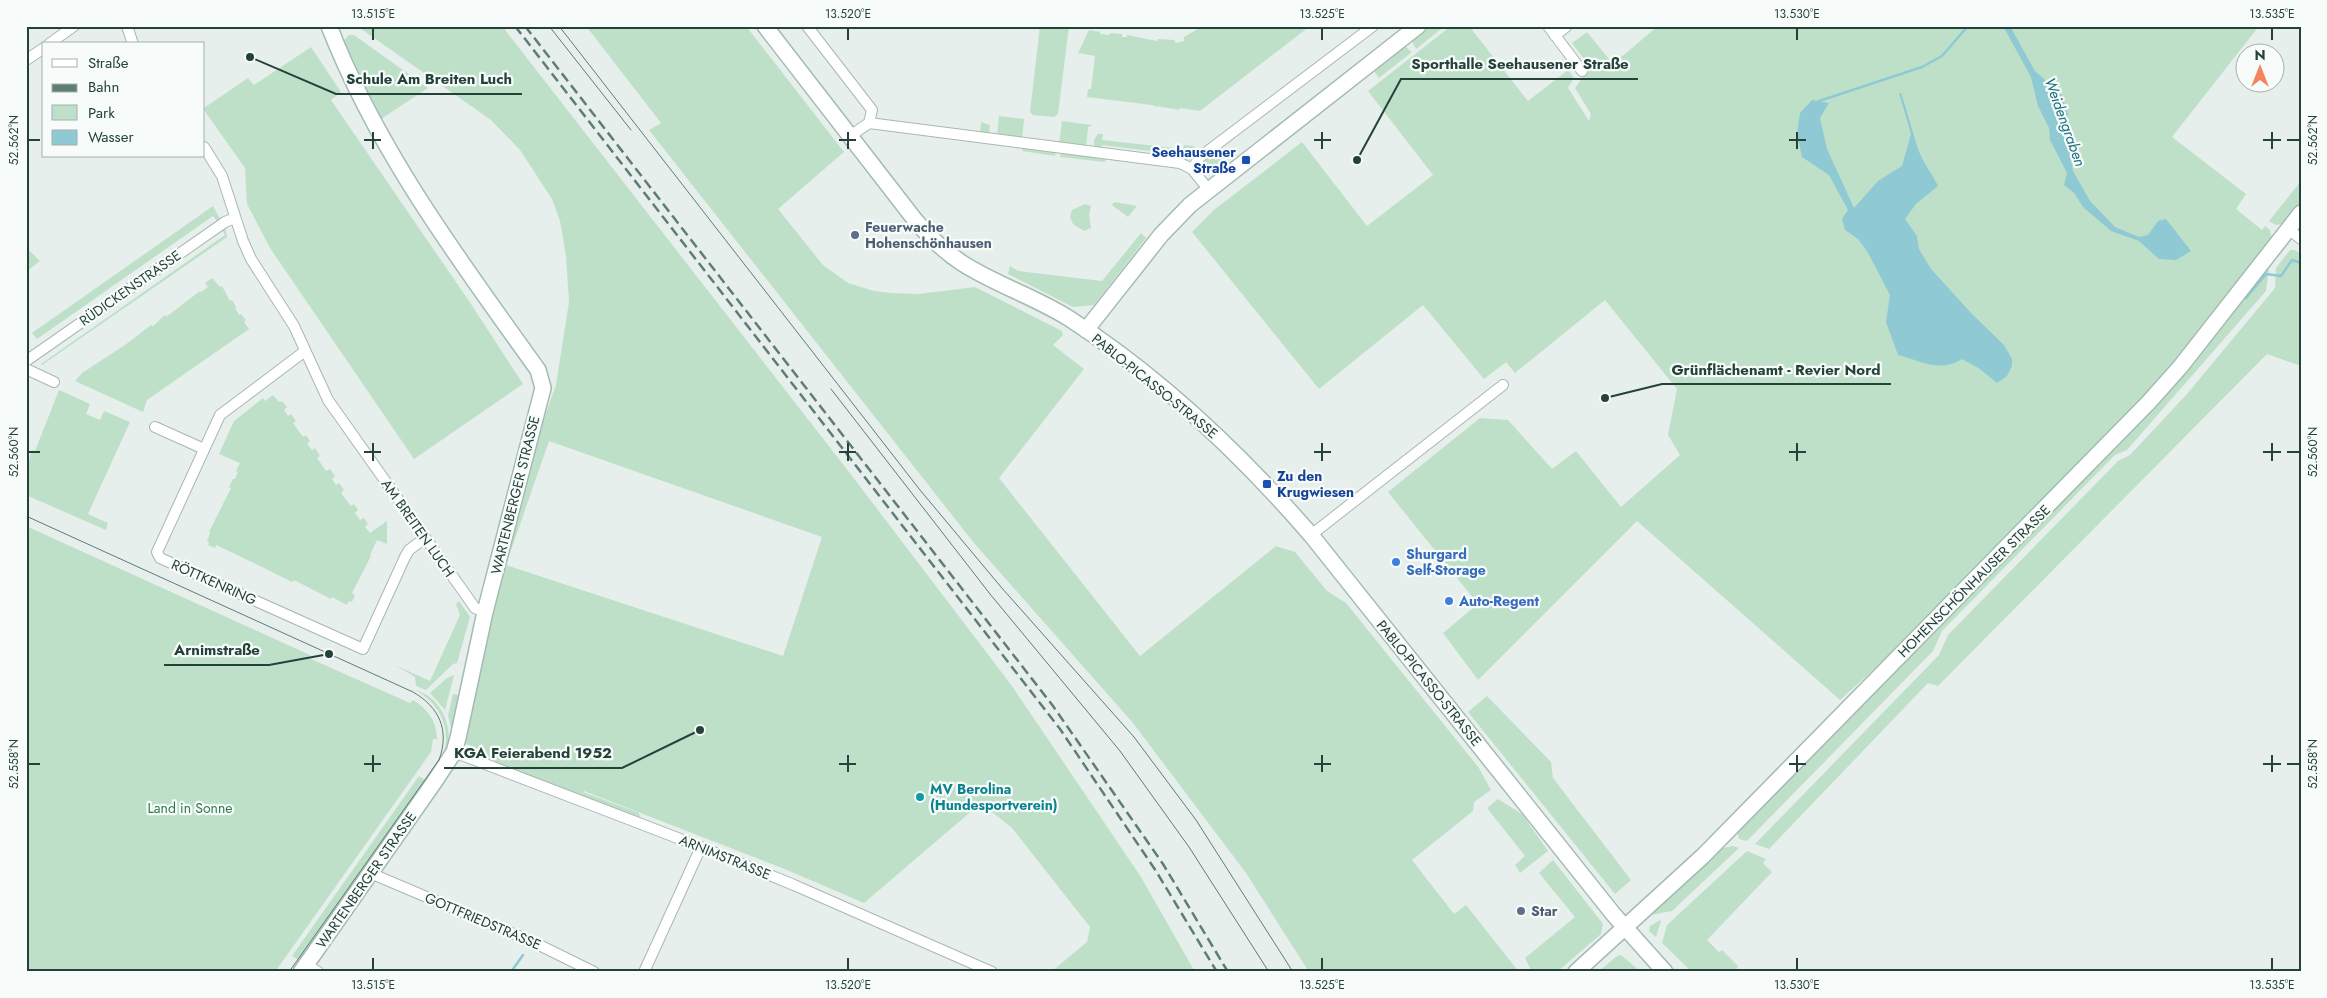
<svg xmlns="http://www.w3.org/2000/svg" width="2327" height="998" viewBox="0 0 2327 998" font-family="Jost,sans-serif">
	<rect width="100%" height="100%" fill="#e6efeb"/>
	<path fill="#bfe0c8" fill-rule="evenodd" d="M357,26H502L849,472L1012,686L1141,877L1195,972H1051L1087,942L1090,927L1012,828L981,803L864,903L787,870L584,791L583,792L639,813L641,820L472,754L474,751H483L461,742L473,684L535,444L556,385L569,302L566,256L560,221L552,199L520,150L491,120ZM549,441L822,537L783,656L506,565Z
		M586,26H746L844,152L778,209L823,265L848,283L874,291L891,293L918,294L975,287L1062,331L1063,335L1053,345L1084,369L999,478L1140,656L1276,546L1295,552L1327,591L1346,603L1479,768L1491,790L1474,802L1473,811L1412,860L1454,914L1466,905L1519,972H1309L1246,873L1133,723L974,543L649,130L661,123Z
		M1040,26H1069L1058,114L1054,117L1033,115L1030,112Z
		M1203,26H1310L1200,111L1180,108L1179,110L1157,106V107L1152,105L1087,97L1088,89H1091L1095,56L1078,53L1089,30L1100,32V34L1110,35V33L1122,34V37H1127V35L1157,41L1158,39L1174,40L1176,43L1184,41V37Z
		M1425,26H1445L1416,49L1410,38Z
		M1451,26H1469L1528,101L1568,70L1574,78L1568,88L1589,121L1591,114L1575,88L1590,67L1572,43L1587,32L1613,64L1658,26H2259L2172,137L2246,194L2236,209L2262,230L2265,226L2270,230L2272,240L2177,364L1937,612L1840,700L1637,521L1478,680L1443,633L1478,604L1388,492L1480,418L1508,420L1552,469L1576,451L1621,507L1680,455L1668,435L1677,389L1605,300L1515,373L1506,362L1484,379L1423,305L1319,389L1192,232L1214,210L1302,142L1367,226L1433,175L1368,91Z
		M349,35H354L428,88L381,119L346,46L344,40Z
		M1402,44L1412,52L1379,78L1372,68Z
		M311,47L341,92L331,100L469,301L523,384L414,459L270,248L247,204L245,168L204,110V108L248,78L254,85Z
		M999,116L1024,119L1022,139L997,136Z
		M1062,121L1092,125L1088,127L1086,147L1059,144Z
		M981,122L990,125L989,134H980Z
		M1098,134H1103L1102,140L1183,149L1184,145L1194,146L1198,152L1191,161V156H1188V161L1182,160V155L1102,145L1101,149L1094,145V140Z
		M1023,146L1056,150L1055,156L1022,151Z
		M1215,150L1226,161L1218,169L1211,170L1203,165L1202,160Z
		M1061,151L1106,156L1105,162L1060,157Z
		M2301,181V205L2287,223L2276,225L2269,221Z
		M1114,202L1137,206L1128,217L1112,205Z
		M1085,204L1091,206L1089,215L1091,228L1084,231L1073,224L1070,217L1072,210Z
		M213,206L220,219L217,221L213,216L37,339L32,333Z
		M225,227L227,237L42,365L41,364L225,235L222,229Z
		M1141,233L1146,238L1094,305L1073,307L1008,274L1010,266L1018,271L1102,281Z
		M26,247L40,261L26,272Z
		M2290,250H2295L2301,254V366L2267,354L1938,686L1928,683L1769,849L1755,844L1939,655L1948,635L2118,461L2130,455L2187,394L2275,288L2276,268Z
		M948,260L1066,323L1064,325L964,275L946,263Z
		M2270,261L2266,291L2127,450L2115,455L1942,631L1933,651L1747,841L1739,839L1737,831L2154,405Z
		M212,278L220,287L222,286L230,301L232,300L236,307L235,308L239,315L241,314L246,320L244,322L249,329L147,400L143,412L75,381L82,373L125,345L151,325L153,326L165,315L166,317L200,291L201,292L208,287L205,283Z
		M59,390L90,404L86,414L100,420L104,411L130,422L88,514L108,523L106,530L26,495V471L32,450L35,451Z
		M273,395L279,402L282,401L287,407L284,410L288,416L291,414L296,421L293,423L303,437L306,435L310,441L307,444L312,450L315,448L320,456L317,458L326,471L330,469L335,476L332,479L336,485L339,483L344,490L341,493L351,506L354,504L358,510L355,513L360,520L364,518L368,524L365,527L370,533L387,521V544L377,540L370,555L371,556L352,593L355,595L352,602L349,601L347,605L332,597L331,599L294,580L292,582C266,569 244,558 216,545L215,548L208,545L209,542L207,541L210,533L209,532L231,488L229,487L233,479H235L238,472L236,471L240,463L219,454L234,421L263,398L265,401Z
		M26,526L310,655L309,658L410,703L413,700C428,709 437,722 437,739H433L431,752L275,972H26Z
		M459,601L470,617L457,663L453,664L426,690L416,686L415,677L395,665L430,681L460,615L456,604Z
		M454,675L445,710L430,693L447,678Z
		M415,690C438,696 449,718 449,740L452,741L447,752L443,756C452,728 440,704 415,690Z
		M453,694L461,696L452,732L448,715Z
		M1487,696L1551,762L1553,778L1631,880L1615,894L1468,712Z
		M419,776L428,782L300,961L292,956Z
		M1498,799L1522,814L1548,851L1520,873L1515,865L1525,856L1487,808Z
		M1733,846L1739,848L1672,911L1651,915L1723,848Z
		M1747,851L1766,859L1763,863L1772,872L1707,940L1719,952L1722,950L1738,966L1735,972H1692L1662,943L1667,925Z
		M1553,860L1603,924L1601,934L1557,972H1532L1525,958L1575,917L1539,873Z
		M1660,920L1661,921L1656,937L1649,931L1650,926Z
		M1621,955L1641,972H1598L1617,956Z"/>
	<path fill="#8ec9d4" d="M2003,26H2010L2035,71L2061,94L2068,114L2069,147L2073,171L2090,201L2115,227L2139,237L2148,235L2158,221L2166,219L2191,251L2176,260L2159,259L2139,241L2111,231L2083,207L2074,193L2064,185L2067,173L2050,140L2049,128L2038,106L2031,77Z
		M1899,93H1901C1907,111 1912,130 1918,149C1923,163 1932,173 1938,186L1916,204L1905,219L1917,236L1919,249L1931,269L1972,314L2004,345L2012,359V366L2007,376L1997,383L1980,369L1962,359C1940,373 1921,361 1898,355L1886,322L1890,295L1867,251L1858,239L1845,230L1842,219L1848,210L1829,175L1802,157L1797,133L1800,113L1812,100L1829,103L1820,118L1827,149L1854,208L1878,181L1902,166L1911,134Z"/>
	<g fill="none" stroke-linecap="round" stroke-linejoin="round">
		<path stroke="#8ec9d4" stroke-width="2.5" d="M1819,101L1922,67L1942,56L1968,26
			M2246,298L2266,274L2281,276L2292,260L2301,263
			M511,972L523,955"/>
		<defs>
			<path id="street" d="M127,26L133,44
				M807,26L872,110L869,123
				M1548,26L1582,71
				M1555,36L1567,26
				M49,44L74,26
				M26,60L44,48
				M850,136L869,123L1180,163L1192,169L1208,189
				M204,147L222,176L243,241L251,259L294,326L328,400L475,608L485,612
				M1192,169L1200,157L1373,26
				M2288,229L2301,239
				M305,351L220,415L157,552L160,558L363,649L405,557L409,550L425,538
				M26,361L225,222L235,218
				M26,369L54,382
				M155,427L204,449
				M1311,535L1503,385
				M454,752L701,847L794,885L992,972
				M370,873L535,943L594,972
				M306,964L318,972
				M644,972L701,847"/>
			<path id="secondary" d="M765,26L915,220C929,237 944,251 962,263C996,285 1036,297 1070,319C1161,378 1240,453 1311,535L1614,915L1665,972
				M1086,330L1161,235L1190,205L1418,26
				M301,972L435,781L454,752L458,738L485,612L543,388L538,370C460,261 378,152 329,26
				M1576,972L1703,856L2149,402L2181,366L2301,213"/>
		</defs>
		<use href="#street" stroke="#a8b8b2" stroke-width="12"/>
		<use href="#secondary" stroke="#a4bbb3" stroke-width="18"/>
		<use href="#street" stroke="#fff" stroke-width="10"/>
		<use href="#secondary" stroke="#fff" stroke-width="15"/>
		<path stroke="#5f7d75" stroke-width="1" d="M549,26L631,130
			M559,26L920,490L1001,587L1134,737L1196,820L1293,972
			M831,389L990,594L1120,751L1189,847L1269,972
			M26,516L413,692C439,707 450,730 439,760L289,972"/>
		<path stroke="#5f7d75" stroke-width="2.5" stroke-dasharray="10 5" stroke-linecap="butt" d="M515,26L1060,729L1156,871L1217,972
			M525,26L1053,706L1163,864L1228,972"/>
	</g>
	<path fill="none" stroke="#24423a" stroke-width="2" d="M373,28V40M848,28V40M1322,28V40M1797,28V40M2272,28V40M373,132V149M848,132V149M1322,132V149M1797,132V149M2272,132V149M28,140H40M364,140H381M839,140H856M1314,140H1331M1789,140H1806M2263,140H2281M2287,140H2300M373,443V461M848,443V461M1322,443V461M1797,443V461M2272,443V461M28,452H40M364,452H381M839,452H856M1314,452H1331M1789,452H1806M2263,452H2281M2287,452H2300M373,755V772M848,755V772M1322,755V772M1797,755V772M2272,755V772M28,764H40M364,764H381M839,764H856M1314,764H1331M1789,764H1806M2263,764H2281M2287,764H2300M373,958V970M848,958V970M1322,958V970M1797,958V970M2272,958V970"/>
	<g fill="#1a4fb4" stroke="#f7fbf9" stroke-width="2">
		<rect x="1241" y="155" width="10" height="10" rx="2.5"/>
		<rect x="1262" y="479" width="10" height="10" rx="2.5"/>
	</g>
	<g fill="#5c6f8a" stroke="#f7fbf9" stroke-width="2">
		<circle cx="855" cy="235" r="5"/>
		<circle cx="1521" cy="911" r="5"/>
	</g>
	<g fill="#3f7fe0" stroke="#f7fbf9" stroke-width="2">
		<circle cx="1396" cy="562" r="5"/>
		<circle cx="1449" cy="601" r="5"/>
	</g>
	<circle fill="#0f9aa8" stroke="#f7fbf9" stroke-width="2" cx="920" cy="797" r="5"/>
	<g text-anchor="middle" dominant-baseline="central" stroke-width="4.5" stroke-linejoin="round" paint-order="stroke">
		<g font-size="14" font-weight="bold" fill="#164399" stroke="#f7fbf9" text-anchor="end">
			<text x="1236" y="152">Seehausener<tspan x="1236" dy="16">Straße</tspan></text>
			<text x="1277" y="476" text-anchor="start">Zu den<tspan x="1277" dy="16">Krugwiesen</tspan></text>
		</g>
		<g font-size="14" font-weight="bold" fill="#4e5e75" stroke="#f7fbf9" text-anchor="start">
			<text x="865" y="227">Feuerwache<tspan x="865" dy="16">Hohenschönhausen</tspan></text>
			<text x="1531" y="911">Star</text>
		</g>
		<g font-size="14" fill="#24423a" stroke="#f7fbf9">
			<text transform="translate(130 288) rotate(-35)">RÜDICKENSTRASSE</text>
			<text transform="translate(1155 386) rotate(39)">PABLO-PICASSO-STRASSE</text>
			<text transform="translate(515 495) rotate(-76)">WARTENBERGER STRASSE</text>
			<text transform="translate(418 528) rotate(55)">AM BREITEN LUCH</text>
			<text transform="translate(1974 581) rotate(-45)">HOHENSCHÖNHAUSER STRASSE</text>
			<text transform="translate(214 582) rotate(24)">RÖTTKENRING</text>
			<text transform="translate(1429 683) rotate(51)">PABLO-PICASSO-STRASSE</text>
			<text transform="translate(725 857) rotate(22)">ARNIMSTRASSE</text>
			<text transform="translate(366 880) rotate(-55)">WARTENBERGER STRASSE</text>
			<text transform="translate(483 921) rotate(23)">GOTTFRIEDSTRASSE</text>
		</g>
		<g font-size="14" font-weight="bold" fill="#366cbe" stroke="#f7fbf9" text-anchor="start">
			<text x="1406" y="554">Shurgard<tspan x="1406" dy="16">Self-Storage</tspan></text>
			<text x="1459" y="601">Auto-Regent</text>
		</g>
		<g font-size="14" font-weight="bold" fill="#0d838f" stroke="#f7fbf9" text-anchor="start">
			<text x="930" y="789">MV Berolina<tspan x="930" dy="16">(Hundesportverein)</tspan></text>
		</g>
		<g font-size="14" fill="#2d7a4b" stroke="#f7fbf9">
			<text x="190" y="808">Land in Sonne</text>
		</g>
		<g font-size="15" font-style="italic" fill="#1c6f80" stroke="#f7fbf9">
			<text transform="translate(2065 122) rotate(70)">Weidengraben</text>
		</g>
	</g>
	<path fill="none" stroke="#24423a" stroke-width="2" d="M1357 160L1401 79H1638M250 57L336 94H522M1605 398L1662 384H1891M329 654L269 665H164M700 730L622 768H444"/>
	<g fill="#24423a" stroke="#f7fbf9" stroke-width="2">
		<circle cx="1357" cy="160" r="5"/>
		<circle cx="250" cy="57" r="5"/>
		<circle cx="1605" cy="398" r="5"/>
		<circle cx="329" cy="654" r="5"/>
		<circle cx="700" cy="730" r="5"/>
	</g>
	<g font-size="15" text-anchor="middle" font-weight="bold" fill="#24423a" stroke="#f7fbf9" stroke-width="4.5" stroke-linejoin="round" paint-order="stroke">
		<text x="1520" y="69">Sporthalle Seehausener Straße</text>
		<text x="429" y="84">Schule Am Breiten Luch</text>
		<text x="1776" y="375">Grünflächenamt - Revier Nord</text>
		<text x="217" y="655">Arnimstraße</text>
		<text x="533" y="758">KGA Feierabend 1952</text>
	</g>
	<rect width="2327" height="998" fill="none" stroke="#f7fbf9" stroke-width="55"/>
	<rect x="42" y="42" width="162" height="115" fill="#f7fbf9" stroke="#a3b1ad"/>
	<rect x="52" y="59" width="25" height="8" fill="#ffffff" stroke="#a3b1ad"/>
	<text x="88" y="68" font-size="15" fill="#24423a">Straße</text>
	<rect x="52" y="84" width="25" height="8" fill="#5f7d75" stroke="#a3b1ad"/>
	<text x="88" y="92" font-size="15" fill="#24423a">Bahn</text>
	<rect x="52" y="105" width="25" height="15" fill="#bfe0c8" stroke="#a3b1ad"/>
	<text x="88" y="118" font-size="15" fill="#24423a">Park</text>
	<rect x="52" y="130" width="25" height="15" fill="#8ec9d4" stroke="#a3b1ad"/>
	<text x="88" y="142" font-size="15" fill="#24423a">Wasser</text>
	<g transform="translate(2260 68)"><circle r="24" fill="#f7fbf9" stroke="#a3b1ad"/>
	<path d="M0-4L9 19L0 12L-9 19Z" fill="#f4845f"/>
	<text y="-8" font-size="14" font-weight="bold" text-anchor="middle" fill="#24423a">N</text>
	</g>
	<rect x="28" y="28" width="2272" height="942" fill="none" stroke="#24423a" stroke-width="2"/>
	<g font-size="12" text-anchor="middle" fill="#24423a">
		<text x="373" y="18">13.515°E</text>
		<text x="848" y="18">13.520°E</text>
		<text x="1322" y="18">13.525°E</text>
		<text x="1797" y="18">13.530°E</text>
		<text x="2272" y="18">13.535°E</text>
		<text transform="translate(14 140) rotate(-90)" y="4">52.562°N</text>
		<text transform="translate(2313 140) rotate(-90)" y="4">52.562°N</text>
		<text transform="translate(14 452) rotate(-90)" y="4">52.560°N</text>
		<text transform="translate(2313 452) rotate(-90)" y="4">52.560°N</text>
		<text transform="translate(14 764) rotate(-90)" y="4">52.558°N</text>
		<text transform="translate(2313 764) rotate(-90)" y="4">52.558°N</text>
		<text x="373" y="989">13.515°E</text>
		<text x="848" y="989">13.520°E</text>
		<text x="1322" y="989">13.525°E</text>
		<text x="1797" y="989">13.530°E</text>
		<text x="2272" y="989">13.535°E</text>
	</g>
</svg>
